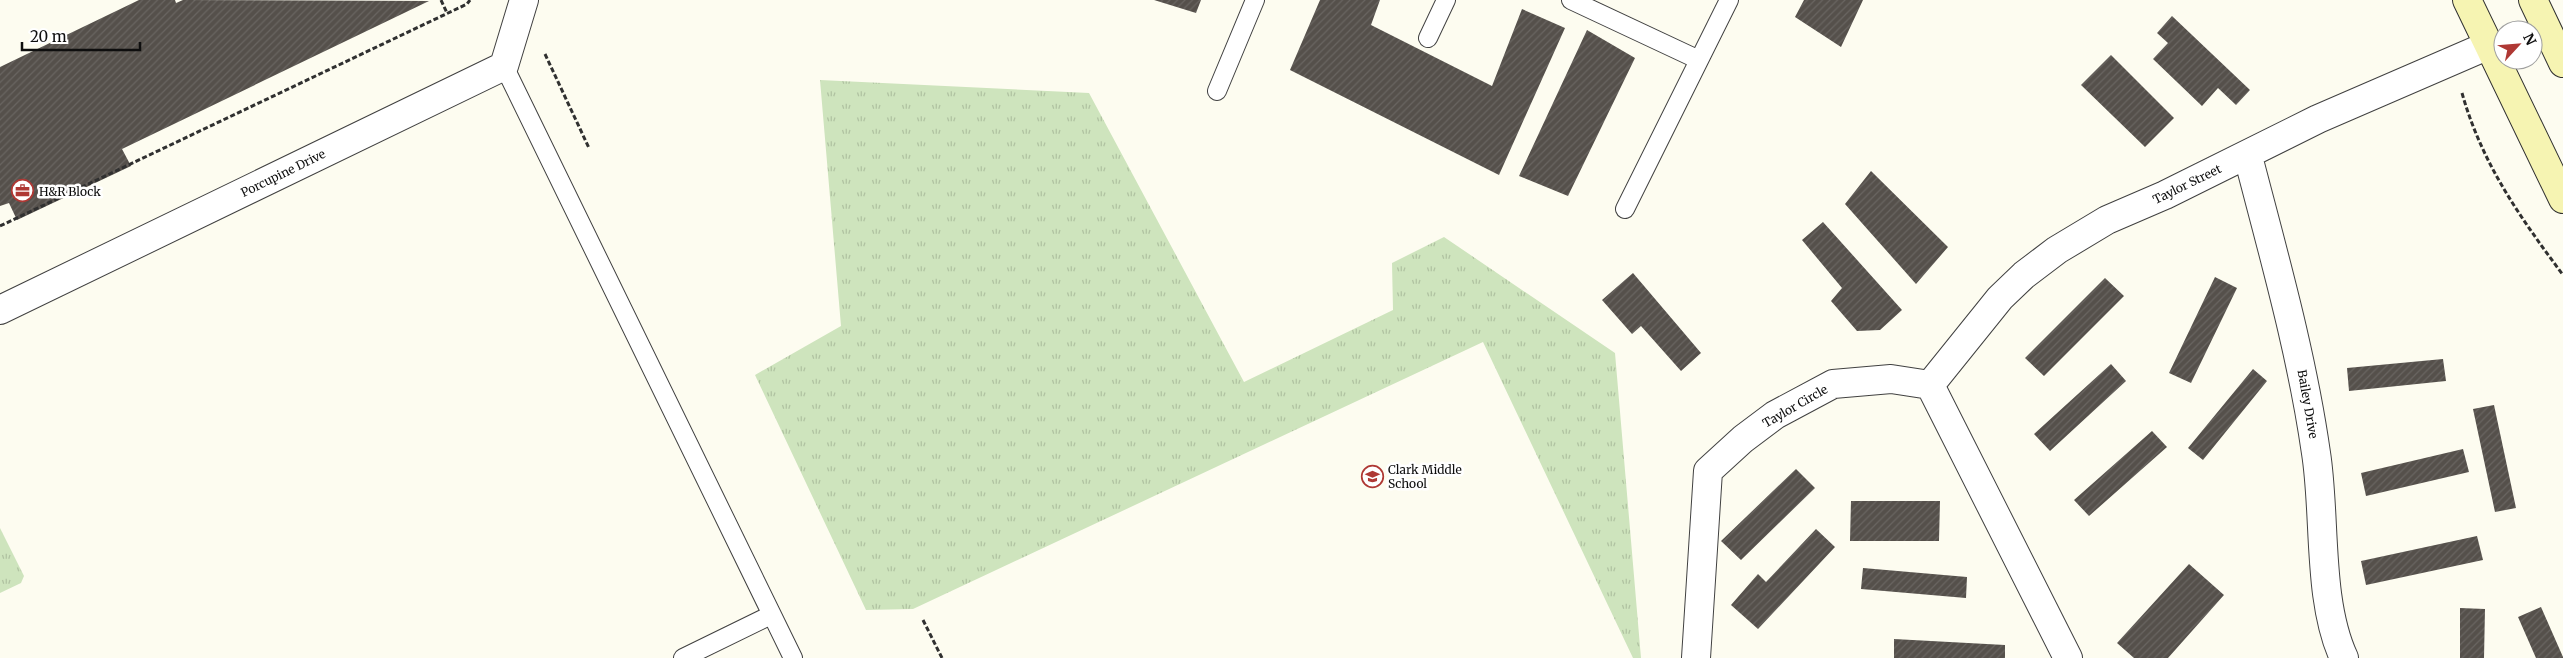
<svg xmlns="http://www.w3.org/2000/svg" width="2563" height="658" viewBox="0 0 2563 658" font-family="Merriweather,serif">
	<defs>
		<pattern id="grass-tufts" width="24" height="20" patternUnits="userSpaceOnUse" patternTransform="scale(1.25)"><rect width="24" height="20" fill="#cee4bd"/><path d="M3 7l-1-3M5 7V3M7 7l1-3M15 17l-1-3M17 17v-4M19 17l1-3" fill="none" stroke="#b0c2a1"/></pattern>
		<pattern id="building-hatch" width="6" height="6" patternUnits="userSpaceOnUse" patternTransform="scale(1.25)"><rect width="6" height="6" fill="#55504b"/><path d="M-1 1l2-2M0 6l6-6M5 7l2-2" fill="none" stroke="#696561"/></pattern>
	</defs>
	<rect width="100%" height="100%" fill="#fdfcf0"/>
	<path fill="url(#grass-tufts)" d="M820,80L1089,93L1244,382L1393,310L1392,263L1444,237L1615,353L1641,658H1633L1483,342L913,609L866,610L755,375L841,326Z
		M0,528L24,576L21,583L0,593Z"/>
	<path fill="url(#building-hatch)" d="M139,0H175L176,3L183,0L429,1L122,149L131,166L17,220L9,203L0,206V67Z
		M1154,0H1201L1196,13Z
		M1320,0H1380L1371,25L1492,86L1522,9L1565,28L1499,175L1290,70Z
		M1804,0H1863L1841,47L1795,17Z
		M2172,16L2250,90L2236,105L2218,88L2202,106L2153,59L2168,43L2157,33Z
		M1587,30L1635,58L1568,196L1519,176Z
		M2111,55L2174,118L2145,147L2081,85Z
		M1871,171L1948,247L1916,284L1845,204Z
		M1823,222L1902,310L1880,330L1857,331L1831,301L1842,288L1802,240Z
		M1633,273L1701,353L1681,371L1641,326L1632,334L1602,300Z
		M2215,277L2237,288L2191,383L2169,373Z
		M2105,278L2124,296L2044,376L2025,358Z
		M2443,359L2446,381L2349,391L2347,368Z
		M2111,364L2126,381L2050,451L2034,434Z
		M2253,369L2267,381L2203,460L2188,448Z
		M2494,405L2516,508L2495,512L2473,409Z
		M2152,431L2167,447L2089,516L2074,500Z
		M2463,449L2469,472L2366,496L2361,473Z
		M1796,469L1815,488L1741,560L1721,541Z
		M1851,501H1940L1939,541H1850Z
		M1816,529L1835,547L1758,629L1731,605L1758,574L1766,582Z
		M2477,536L2483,560L2366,585L2361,561Z
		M2189,564L2224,595L2168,658H2134L2117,643Z
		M1863,568L1967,577L1966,598L1861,589Z
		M2541,607L2563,657V658H2536L2518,617Z
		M2460,608L2485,609L2484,658H2460Z
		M1894,639L2005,645V658H1894Z"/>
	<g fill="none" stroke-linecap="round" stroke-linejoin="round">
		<defs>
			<path id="lane" d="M1571,0L1699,60
				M1428,38L1446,0
				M504,66L793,658
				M1217,91L1255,0
				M1625,209L1729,0
				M683,658L771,615"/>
			<path id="street" d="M2244,156L2250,164C2275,260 2302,355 2316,453C2326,516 2317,600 2344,658
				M0,310L504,66L524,0
				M1930,385L2000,298L2024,275L2057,250L2107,220L2165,195L2318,119L2489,45
				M1930,385L2068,658
				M1696,658L1708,471L1743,439L1775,415L1833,384L1891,379L1930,385"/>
			<path id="secondary" d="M2467,0L2563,199
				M2533,0L2563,63"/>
		</defs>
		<use href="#lane" stroke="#414141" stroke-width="20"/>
		<use href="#street" stroke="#414141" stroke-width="30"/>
		<use href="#secondary" stroke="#303030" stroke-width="30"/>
		<path stroke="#303030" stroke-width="3" stroke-dasharray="5 2.5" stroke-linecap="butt" d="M441,0L447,13
			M545,54L589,148
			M2462,93C2482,164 2520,217 2563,275
			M0,226L467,4L470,0
			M923,620L942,658"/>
		<use href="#lane" stroke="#fff" stroke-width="18"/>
		<use href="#street" stroke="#fff" stroke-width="28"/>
		<use href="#secondary" stroke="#f6f4b2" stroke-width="28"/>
	</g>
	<defs>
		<symbol id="office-ring" viewBox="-11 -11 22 22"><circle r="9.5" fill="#fff" stroke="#af3834" stroke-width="1.5"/><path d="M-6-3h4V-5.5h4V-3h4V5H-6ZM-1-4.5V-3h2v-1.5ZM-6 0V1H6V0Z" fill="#af3834"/></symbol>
		<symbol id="school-ring" viewBox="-11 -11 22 22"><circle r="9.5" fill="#fff" stroke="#af3834" stroke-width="1.5"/><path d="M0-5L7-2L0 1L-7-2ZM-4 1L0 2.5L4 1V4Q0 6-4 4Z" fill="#af3834"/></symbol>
	</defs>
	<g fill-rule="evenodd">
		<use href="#office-ring" x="10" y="178" width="25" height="25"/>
		<use href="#school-ring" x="1360" y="464" width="25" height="25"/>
	</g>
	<g text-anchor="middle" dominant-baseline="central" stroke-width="5" stroke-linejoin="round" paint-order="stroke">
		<g font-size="12" fill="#0e0e0e" stroke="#fff">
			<text transform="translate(283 173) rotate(-26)">Porcupine Drive</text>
			<text transform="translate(2187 184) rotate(-26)">Taylor Street</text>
			<text transform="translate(2308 404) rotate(80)">Bailey Drive</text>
			<text transform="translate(1795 406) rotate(-30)">Taylor Circle</text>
		</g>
		<g font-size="12" fill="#0e0e0e" stroke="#fff" text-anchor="start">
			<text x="39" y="191">H&amp;R Block</text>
			<text x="1388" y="469">Clark Middle<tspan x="1388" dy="14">School</tspan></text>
		</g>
	</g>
	<g transform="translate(2518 45) rotate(64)"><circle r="24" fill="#ffffff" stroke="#9f9f9f"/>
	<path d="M0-4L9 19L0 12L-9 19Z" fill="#af3834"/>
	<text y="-8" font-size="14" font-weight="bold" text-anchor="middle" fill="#0e0e0e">N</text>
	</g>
	<path d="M22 42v8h118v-8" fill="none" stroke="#0e0e0e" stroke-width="2.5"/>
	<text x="30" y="42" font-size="15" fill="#0e0e0e" stroke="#ffffff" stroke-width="4" paint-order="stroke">20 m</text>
</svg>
